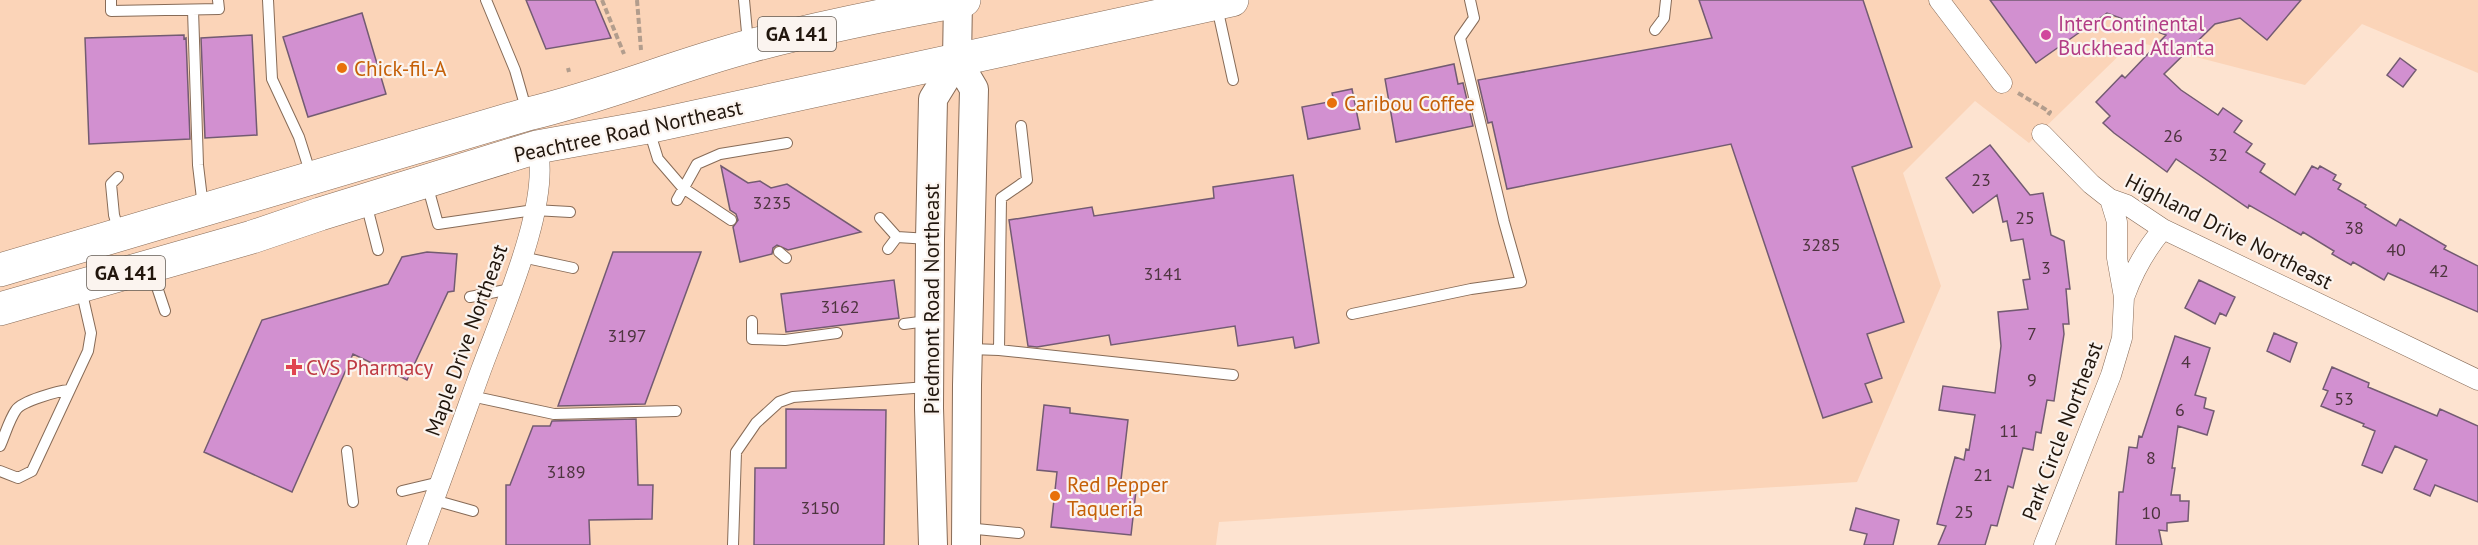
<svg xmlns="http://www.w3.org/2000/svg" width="2478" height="545" viewBox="0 0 2478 545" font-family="'PT Sans',sans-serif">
	<rect width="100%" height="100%" fill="#fde3d0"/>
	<path fill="#fbd4b8" d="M0,0H2478V73L2362,24L2305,85L2134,41L2029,143L1975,101L1903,173L1941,286L1857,482L1219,522L1216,545H0Z"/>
	<path fill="#d290d0" stroke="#735b72" stroke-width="1.5" d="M526,0H595L611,38L546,49Z
		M1699,0H1863L1912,147L1852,167L1904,322L1867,334L1882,378L1865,384L1872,402L1823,418L1731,144L1507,189L1492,122L1488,123L1478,80L1712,38Z
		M1990,0H2301L2267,40L2240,18L2215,24L2164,74L2181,90L2218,115L2223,108L2242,121L2234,132L2252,144L2246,152L2265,164L2260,172L2295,195L2312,166L2318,169L2320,166L2336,175L2333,180L2341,184L2338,189L2366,205L2365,207L2396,226L2400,219L2446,246L2444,249L2478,266V312L2388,273L2384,280L2353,262L2351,265L2332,254L2334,251L2303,232L2301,235L2249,205L2248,208L2176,159L2167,172L2114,133L2103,123L2110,116L2096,102L2122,75L2125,78L2166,35L2107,13L2036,63Z
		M362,13L386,94L308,117L283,37Z
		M184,35V39L186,38L190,139L89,144L85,38Z
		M252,35L257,135L205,138L201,38Z
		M2400,58L2416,70L2403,87L2387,75Z
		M1454,64L1458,84L1463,83L1473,126L1396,142L1385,79Z
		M1352,89L1360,129L1308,139L1302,107L1334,101L1332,93Z
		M1990,145L2030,195L2043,193L2051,235L2064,241L2070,289H2066L2069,324H2063L2064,334L2054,401L2047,400L2041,433L2036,432L2033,450L2023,448L2013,488L2008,486L1997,526L1991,525L1985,545H1938L1946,526L1937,524L1955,457L1964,460L1966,449L1969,450L1975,415L1939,410L1943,386L1995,393L2001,346L1998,312L2028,309L2023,280L2030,279L2023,239L2011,241L2007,221L2003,222L1997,195L1973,213L1946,178Z
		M721,166L748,183L760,181L771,188L787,184L861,232L788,250L777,245L773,248L772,254L740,262L733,227L738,220L736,214L730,210Z
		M1293,175L1319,343L1295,348L1293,337L1238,346L1235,326L1111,345L1109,335L1037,347L1028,346L1009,220L1092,207L1094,216L1214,198L1213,187Z
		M427,252L457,254L454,291L448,292L407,380L353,354L292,492L204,452L262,320L388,284L402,257Z
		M613,252H701L645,404L558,406Z
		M894,280L899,318L786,332L781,294Z
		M2199,280L2235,297L2226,316L2220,313L2215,324L2185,308Z
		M2274,333L2297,343L2290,362L2267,351Z
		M2175,336L2210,348L2195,395L2206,398L2204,408L2214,411L2207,435L2178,426L2172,468H2175L2171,495H2180V501H2189L2188,521L2167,523V531L2159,530L2162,545H2116L2119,492H2123L2129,447L2137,448L2139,436L2142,437Z
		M2332,367L2369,383L2368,387L2437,416L2440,409L2478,426V502L2435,485L2430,496L2414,489L2427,460L2395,446L2382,473L2362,465L2375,431L2363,426L2364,424L2321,406L2328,391L2323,389Z
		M1044,405L1070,408V413L1128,420L1121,480L1137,482L1131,535L1051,527L1057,472L1037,470Z
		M786,409L886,410L884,545H754L755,468H786Z
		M636,419L638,485H653L652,519L589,520L590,545H506V485H510L533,426H550L552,421Z
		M1856,508L1899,520L1893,545H1864L1867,534L1850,530Z"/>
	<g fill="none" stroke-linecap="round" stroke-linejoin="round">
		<defs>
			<path id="service" d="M111,0V11L219,9L218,0
				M268,0L272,79L299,137L311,175
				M486,0L515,70L527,112
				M744,0L748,43
				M1217,7L1233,80
				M193,10L198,165L203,207
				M1655,30L1664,18L1666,0
				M649,130L658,159L683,188L731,220
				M118,177L111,184L114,215L119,232
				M427,184L438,224L534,210L570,212
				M677,200L697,164L720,154L787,143
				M366,203L378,250
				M880,218L897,237
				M888,249L897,237L929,239
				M779,252L786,258
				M522,257L573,268
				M151,269L165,311
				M470,297L511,289
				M1352,314L1471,289L1521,282L1504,222L1460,38L1474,18L1470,0
				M752,321V339L785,340L837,333
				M904,324L927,321
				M970,349L999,350L1233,375
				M999,350L1001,198L1027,180L1021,126
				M471,396L554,414L676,411
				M0,446C5,435 9,420 16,410C22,401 58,391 69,390
				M347,451L353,502
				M0,471L18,478L32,471L88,351L91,333L81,289
				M402,491L440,482
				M434,500L473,511
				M966,528L1019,533
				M733,545L736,452L756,423L779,402L793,397L927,387"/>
			<path id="minor" d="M1939,0L2002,83
				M2042,134L2091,184L2110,199L2127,205L2163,229L2478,380
				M2125,295C2134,270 2146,249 2163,229
				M417,545C439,487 460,428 481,370C501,315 552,202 537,147
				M2044,545L2111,375L2122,338L2124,297L2117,258V222L2110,199"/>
			<path id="secondary" d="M957,60L974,89L967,385L966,545
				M933,545L929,408L930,239L933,99L957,60L958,0"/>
			<path id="trunk" d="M0,270L528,114C604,96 675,66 750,46C821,27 892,13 964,0
				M0,309L252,237L320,214L537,147L648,127L1232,0"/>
		</defs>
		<use href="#service" stroke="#876b57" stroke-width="12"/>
		<use href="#minor" stroke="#876b57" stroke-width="21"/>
		<use href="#secondary" stroke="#876b57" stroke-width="30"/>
		<use href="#trunk" stroke="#876b57" stroke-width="34"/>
		<path stroke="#b29d8d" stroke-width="4" stroke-dasharray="6 3" stroke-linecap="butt" d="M602,0L624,54
			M637,0L641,50
			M568,68L569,72
			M2018,93L2050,112L2048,115"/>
		<use href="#service" stroke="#fff" stroke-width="10"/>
		<use href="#minor" stroke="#fff" stroke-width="20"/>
		<use href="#secondary" stroke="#fff" stroke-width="28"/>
		<use href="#trunk" stroke="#fff" stroke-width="33"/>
	</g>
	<circle fill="#d1479c" stroke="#fbf4ef" stroke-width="2" cx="2046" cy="35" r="6"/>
	<g fill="#e8710a" stroke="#fbf4ef" stroke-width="2">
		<circle cx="342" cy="68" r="6"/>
		<circle cx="1332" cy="103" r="6"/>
		<circle cx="1055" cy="496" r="6"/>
	</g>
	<path fill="#e0444e" stroke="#fbf4ef" stroke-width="2" d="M291 358h6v6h6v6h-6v6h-6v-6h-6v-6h6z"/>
	<g text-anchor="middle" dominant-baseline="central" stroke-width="4.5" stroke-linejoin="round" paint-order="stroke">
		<g font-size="18" fill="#4d343e">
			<text x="2173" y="135">26</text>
			<text x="2218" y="154">32</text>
			<text x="1981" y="179">23</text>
			<text x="772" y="202">3235</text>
			<text x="2025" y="217">25</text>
			<text x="2354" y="227">38</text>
			<text x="1821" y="244">3285</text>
			<text x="2396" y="249">40</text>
			<text x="2046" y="267">3</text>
			<text x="2439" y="270">42</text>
			<text x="1163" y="273">3141</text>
			<text x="840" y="306">3162</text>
			<text x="2032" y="333">7</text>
			<text x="627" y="335">3197</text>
			<text x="2186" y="361">4</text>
			<text x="2032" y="379">9</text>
			<text x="2344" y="398">53</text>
			<text x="2180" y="409">6</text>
			<text x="2009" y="430">11</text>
			<text x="2151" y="457">8</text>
			<text x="566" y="471">3189</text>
			<text x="1983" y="474">21</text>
			<text x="820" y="507">3150</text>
			<text x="1964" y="511">25</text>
			<text x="2151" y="512">10</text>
		</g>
		<g fill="#fbf4ef" stroke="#625951" stroke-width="1.5">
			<rect x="758" y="17" width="78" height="34" rx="4.5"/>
			<rect x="87" y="256" width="78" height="34" rx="4.5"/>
		</g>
		<g font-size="20" font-weight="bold" fill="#21160d">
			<text x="797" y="34">GA 141</text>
			<text x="126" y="273">GA 141</text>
		</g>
		<g font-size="21" fill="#b23c85" stroke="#fbf4ef" text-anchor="start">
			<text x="2058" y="23">InterContinental<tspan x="2058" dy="24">Buckhead Atlanta</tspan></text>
		</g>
		<g font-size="21" fill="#c56008" stroke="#fbf4ef" text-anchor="start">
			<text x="354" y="68">Chick-fil-A</text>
			<text x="1344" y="103">Caribou Coffee</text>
			<text x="1067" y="484">Red Pepper<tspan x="1067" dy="24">Taqueria</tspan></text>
		</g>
		<g font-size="21" fill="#21160d" stroke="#fbf4ef">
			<text transform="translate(628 131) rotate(-12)">Peachtree Road Northeast</text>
			<text transform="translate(2229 231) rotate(27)">Highland Drive Northeast</text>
			<text transform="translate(931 299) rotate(-90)">Piedmont Road Northeast</text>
			<text transform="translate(466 340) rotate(-70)">Maple Drive Northeast</text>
			<text transform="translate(2062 431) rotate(-69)">Park Circle Northeast</text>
		</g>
		<g font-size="21" fill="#be3a42" stroke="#fbf4ef" text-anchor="start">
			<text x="306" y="367">CVS Pharmacy</text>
		</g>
	</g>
</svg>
